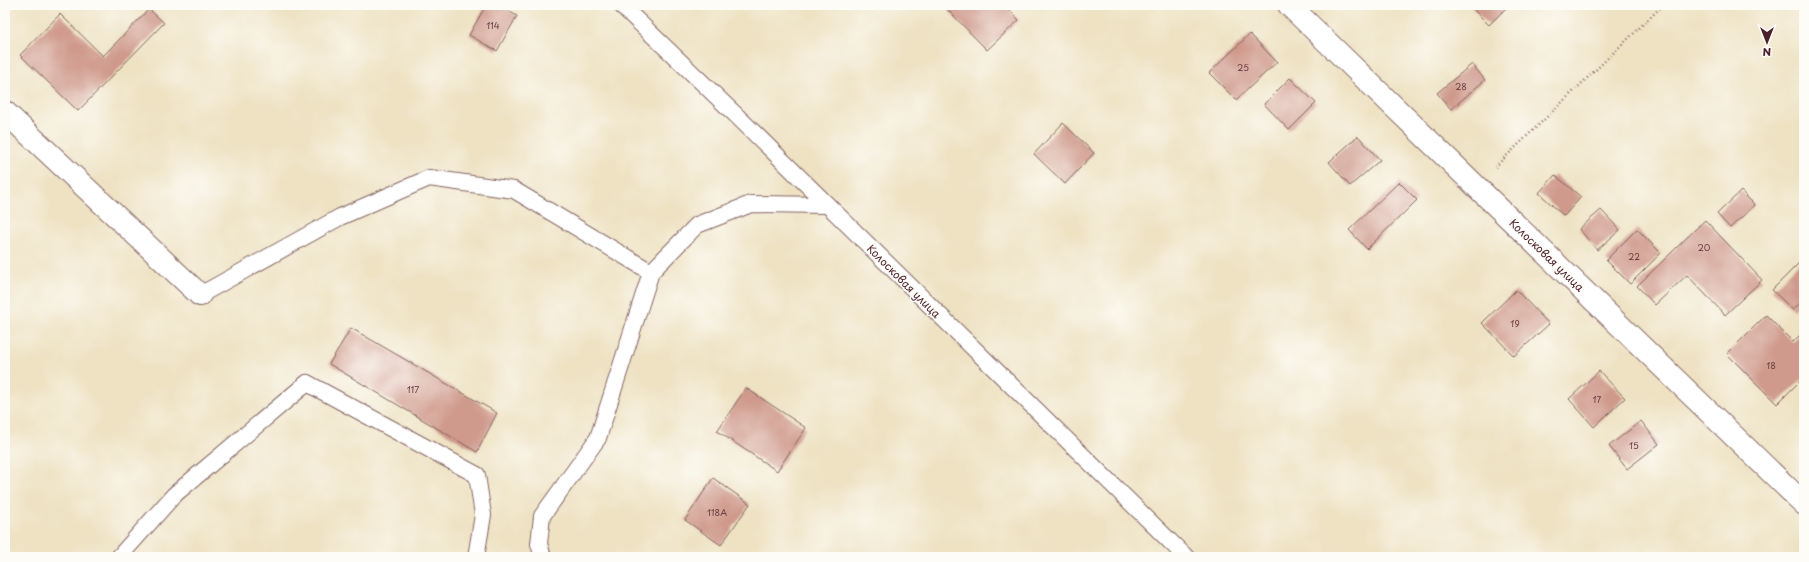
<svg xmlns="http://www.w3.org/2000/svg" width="1809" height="562" viewBox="0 0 1809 562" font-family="'Playpen Sans',sans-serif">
	<rect width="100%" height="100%" fill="#fdfcf7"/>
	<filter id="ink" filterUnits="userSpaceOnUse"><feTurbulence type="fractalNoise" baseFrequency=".025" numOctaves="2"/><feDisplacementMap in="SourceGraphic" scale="8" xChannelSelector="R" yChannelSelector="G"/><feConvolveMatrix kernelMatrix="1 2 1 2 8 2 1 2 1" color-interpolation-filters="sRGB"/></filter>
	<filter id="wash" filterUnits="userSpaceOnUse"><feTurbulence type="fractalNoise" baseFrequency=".012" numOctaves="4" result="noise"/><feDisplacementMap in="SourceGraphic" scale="16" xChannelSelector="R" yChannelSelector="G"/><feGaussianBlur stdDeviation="0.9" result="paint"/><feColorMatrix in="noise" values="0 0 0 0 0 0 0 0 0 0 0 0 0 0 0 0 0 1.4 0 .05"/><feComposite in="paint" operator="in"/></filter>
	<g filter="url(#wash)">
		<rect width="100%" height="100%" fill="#eee2c3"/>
		<g id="blocks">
			<path fill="#cf998b" d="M486,5H498L517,16L497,51L469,35Z
				M943,5H1004L1019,20L987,50Z
				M1469,5H1509L1489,25Z
				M149,9L164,23L78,111L20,55L60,14L103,56Z
				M1250,34L1277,62L1236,100L1209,73Z
				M1472,64L1485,80L1451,109L1437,93Z
				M1290,78L1316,103L1289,130L1264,104Z
				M1063,123L1094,153L1065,184L1034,154Z
				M1358,136L1380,160L1350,186L1329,162Z
				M1555,175L1581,197L1564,216L1539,193Z
				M1399,182L1417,200L1367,249L1349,230Z
				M1741,191L1755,205L1730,228L1717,214Z
				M1601,210L1620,230L1597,250L1579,229Z
				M1705,220L1762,280L1725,315L1687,275L1655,305L1637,286Z
				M1637,229L1661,253L1630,284L1606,260Z
				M1804,258V299L1793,310L1772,290Z
				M1516,290L1549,324L1514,356L1482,323Z
				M1766,315L1793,342L1804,331V377L1777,404L1727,354Z
				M351,328L497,413L477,452L329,364Z
				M1599,371L1625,398L1594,427L1569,399Z
				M746,388L806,428L777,471L717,431Z
				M1641,421L1659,444L1627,469L1609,446Z
				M713,478L750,504L721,545L685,520Z"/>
		</g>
	</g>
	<g filter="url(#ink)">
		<use href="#blocks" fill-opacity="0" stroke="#836360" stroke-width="1"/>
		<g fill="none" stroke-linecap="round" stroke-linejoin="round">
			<defs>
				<path id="service" d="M621,5L738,117L1186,557
					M200,295L340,217L429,178L514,190L651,272
					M119,557L174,495L307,383L477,475L483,515L476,557
					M543,557L539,544L542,516L598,438L651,272L697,225L751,204L827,205"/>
				<path id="minor" d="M1289,5L1804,504
					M5,112L200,295"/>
			</defs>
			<use href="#service" stroke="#836360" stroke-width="18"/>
			<use href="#minor" stroke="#836360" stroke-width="24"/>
			<path stroke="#836360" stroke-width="2.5" stroke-dasharray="1 3" stroke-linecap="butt" d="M1495,167L1663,5"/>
			<use href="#service" stroke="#fff" stroke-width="16"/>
			<use href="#minor" stroke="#fff" stroke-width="22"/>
		</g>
	</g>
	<g text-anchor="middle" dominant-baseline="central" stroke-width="3" stroke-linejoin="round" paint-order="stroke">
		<g font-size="9" fill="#6b3e43">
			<text x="493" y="25">114</text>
			<text x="1243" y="67">25</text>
			<text x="1461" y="86">28</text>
			<text x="1704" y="247">20</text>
			<text x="1634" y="256">22</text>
			<text x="1515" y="323">19</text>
			<text x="1771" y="365">18</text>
			<text x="413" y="389">117</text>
			<text x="1597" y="399">17</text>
			<text x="1634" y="445">15</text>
			<text x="717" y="512">118А</text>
		</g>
		<g font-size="11" fill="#4a1f2b" stroke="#fdfcf7">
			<text transform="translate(1547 255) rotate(44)">Колосковая улица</text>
			<text transform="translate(904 281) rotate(45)">Колосковая улица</text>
		</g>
	</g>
	<rect width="1809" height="562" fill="none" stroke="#fdfcf7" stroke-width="20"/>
	<g transform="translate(1767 42) rotate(180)" stroke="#fdfcf7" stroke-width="3" paint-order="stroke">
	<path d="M0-3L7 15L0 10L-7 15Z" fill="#4a1f2b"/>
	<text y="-6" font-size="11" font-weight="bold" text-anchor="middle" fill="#4a1f2b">N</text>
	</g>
</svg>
